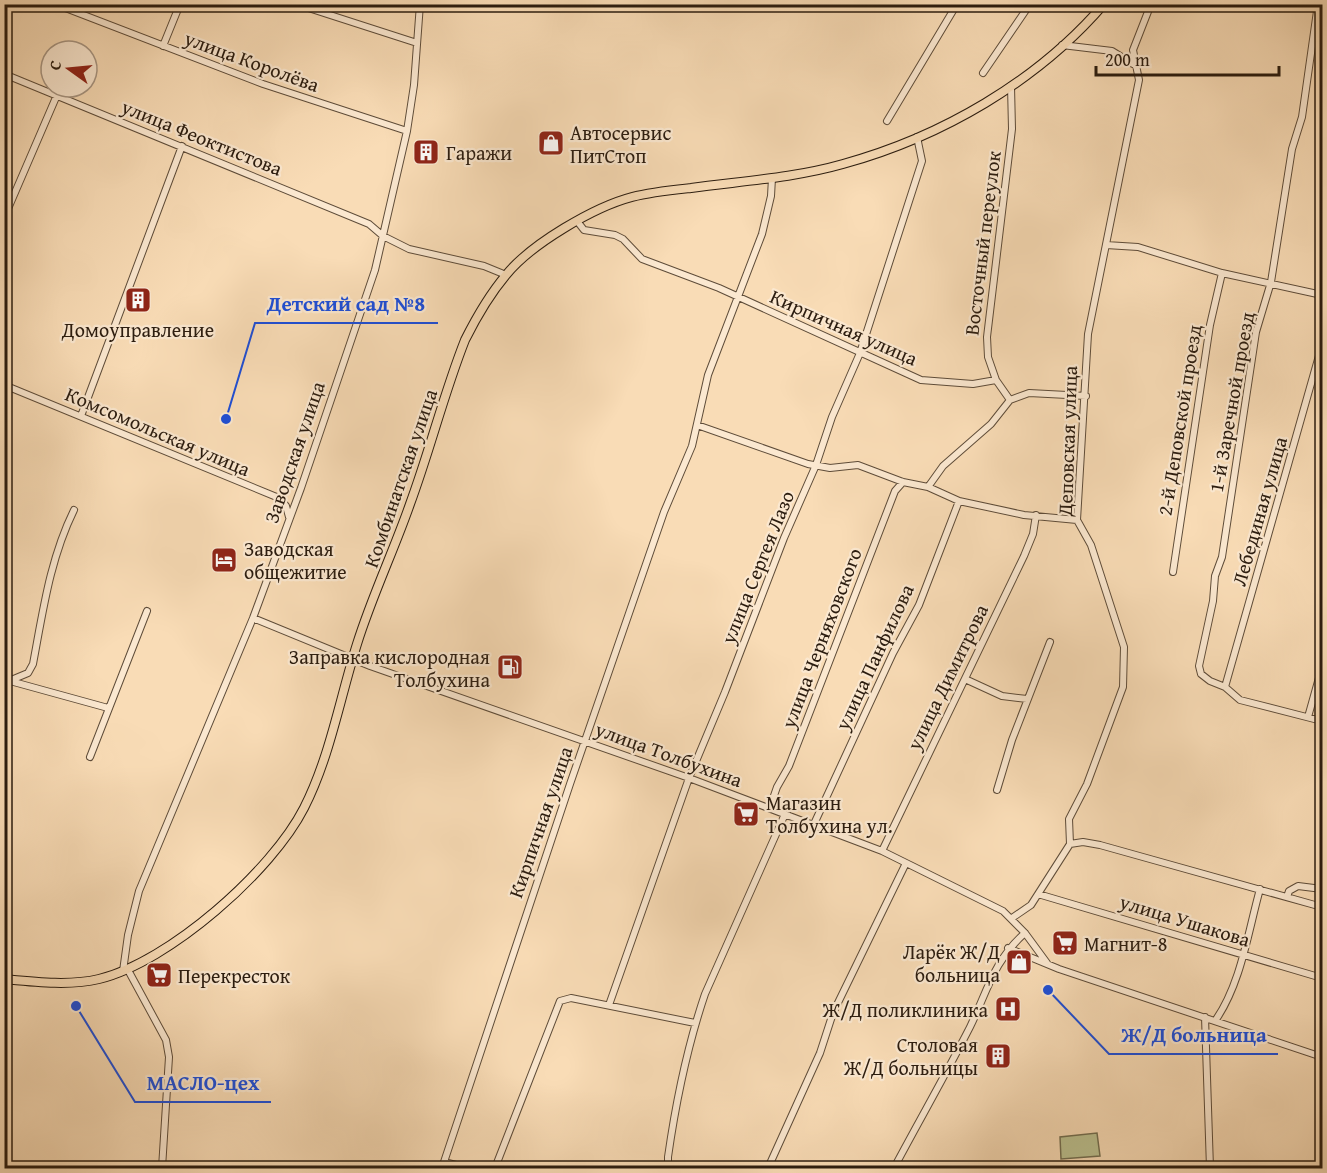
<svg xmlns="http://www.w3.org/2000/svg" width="1327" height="1173" viewBox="0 0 1327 1173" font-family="'Gentium Book Plus',serif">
	<rect width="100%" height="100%" fill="#f9dcb6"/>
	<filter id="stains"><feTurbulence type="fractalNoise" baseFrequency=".00333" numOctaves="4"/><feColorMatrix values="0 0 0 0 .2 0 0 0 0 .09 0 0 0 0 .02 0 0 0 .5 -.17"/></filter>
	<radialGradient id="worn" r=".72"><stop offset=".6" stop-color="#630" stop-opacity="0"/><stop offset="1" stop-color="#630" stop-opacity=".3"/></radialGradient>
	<path fill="#bbc190" stroke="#736e50" stroke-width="1.5" d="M1097,1133L1100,1156L1061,1159L1060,1137Z"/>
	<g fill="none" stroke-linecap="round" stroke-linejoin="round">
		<defs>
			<path id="minor" d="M55,4L263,84L407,131
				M296,4L417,43
				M1318,4L1302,117L1292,149L1271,282L1256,332L1222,557L1215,576L1213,601L1199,666L1201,674L1210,681L1225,687L1240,700L1322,721
				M919,8L920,4
				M1062,45L1112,51L1133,64
				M163,46L180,4
				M983,73L1030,4
				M4,74L369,224L383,236L409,249L484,266L506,275
				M887,121L957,4
				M4,218L57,95
				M577,221L584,230L615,235L623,239L642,259L719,288L921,380L973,384L996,380L988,357L987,337L1012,129L1011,86
				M1106,245L1138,247L1222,273L1322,295
				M996,380L1010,400L1029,393L1086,396
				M4,385L279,498L286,506L289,517
				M81,416L182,146
				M697,425L808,464L830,468L858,465L903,482L928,487L959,501L1024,515L1077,520
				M928,487L943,466L991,424L1010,400
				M1173,572L1210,325L1222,273
				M253,618L370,666L689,778L882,851L1003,911L1025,933L1047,963
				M965,679L1002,696L1027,699
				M10,681L108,708
				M4,683L28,673L33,664C43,611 50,559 74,510
				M1225,687L1322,345
				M1308,717L1322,667
				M90,757L147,611
				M997,790L1012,740L1050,642
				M770,807L777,787L789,766L895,491L903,482
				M814,824L893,653L919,605L959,501
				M1070,844L1083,842L1100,845L1322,907
				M882,851L1024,556L1033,534L1036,515
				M1038,894L1322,978
				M1287,897L1289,891L1298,886L1322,889
				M1012,918L1031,905L1070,844L1069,819L1087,784L1123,687L1124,647L1091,545L1077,520L1088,334L1139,80L1133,50L1151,4
				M1008,948L1059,969L1322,1057
				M128,970L166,1040L169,1057L162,1168
				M123,971L128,935L139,891L253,618L301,488L375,270L407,131L414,85L420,4
				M609,1005L689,778L725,692L784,538L816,465L832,417L860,353L922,161L917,137
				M1205,1017L1210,1168
				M1215,1021C1241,984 1248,932 1260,889
				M444,1162L468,1168
				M442,1168L570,784L664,512L692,446L708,375L762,234L771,196L772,178
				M495,1168L560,1001L571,998L695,1023
				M668,1168V1157C676,1101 687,1047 705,994L785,814
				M768,1168L820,1053L833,1013L906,863
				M894,1168C919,1121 946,1074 970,1027C987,992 994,960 1025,933"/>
			<path id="major" d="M4,979C35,982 70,986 99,979C169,962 272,871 304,808C330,757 340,698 357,644C372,596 394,550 410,504C430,450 444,393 465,340C476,318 490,294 506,275C531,244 594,207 632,197C651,192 672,190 691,188C742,181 794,178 843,164C941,137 1037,82 1104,4"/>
		</defs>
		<use href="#minor" stroke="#5e4c39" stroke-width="8"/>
		<use href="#major" stroke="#2b1c0f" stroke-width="10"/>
		<use href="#minor" stroke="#fbe8d0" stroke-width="6"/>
		<use href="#major" stroke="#f9dcb6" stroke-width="8"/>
		<path stroke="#2b1c0f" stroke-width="1.5" stroke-dasharray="10 10" stroke-linecap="butt" d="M4,1150L10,1094"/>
	</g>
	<defs>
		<symbol id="shop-square" viewBox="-11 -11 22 22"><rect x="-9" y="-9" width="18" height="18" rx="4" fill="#8f2418" stroke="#fbe8d0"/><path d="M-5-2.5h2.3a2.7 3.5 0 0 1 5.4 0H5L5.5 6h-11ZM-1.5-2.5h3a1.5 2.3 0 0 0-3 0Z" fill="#fff"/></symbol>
		<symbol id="building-square" viewBox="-11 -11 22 22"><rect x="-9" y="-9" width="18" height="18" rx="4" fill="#8f2418" stroke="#fbe8d0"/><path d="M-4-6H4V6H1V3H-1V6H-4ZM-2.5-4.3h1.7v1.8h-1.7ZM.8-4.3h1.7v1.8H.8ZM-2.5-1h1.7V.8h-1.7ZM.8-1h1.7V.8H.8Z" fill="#fff"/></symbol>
		<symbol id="hotel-square" viewBox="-11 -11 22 22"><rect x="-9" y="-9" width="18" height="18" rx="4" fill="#8f2418" stroke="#fbe8d0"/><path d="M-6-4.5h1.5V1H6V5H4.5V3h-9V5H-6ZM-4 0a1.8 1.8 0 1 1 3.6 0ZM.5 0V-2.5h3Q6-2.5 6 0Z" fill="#fff"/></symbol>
		<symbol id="fuel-square" viewBox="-11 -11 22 22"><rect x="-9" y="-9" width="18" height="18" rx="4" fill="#8f2418" stroke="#fbe8d0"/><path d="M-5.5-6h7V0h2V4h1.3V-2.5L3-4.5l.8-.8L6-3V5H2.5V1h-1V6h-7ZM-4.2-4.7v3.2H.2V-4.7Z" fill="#fff"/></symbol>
		<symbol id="supermarket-square" viewBox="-11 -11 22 22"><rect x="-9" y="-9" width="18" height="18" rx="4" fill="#8f2418" stroke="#fbe8d0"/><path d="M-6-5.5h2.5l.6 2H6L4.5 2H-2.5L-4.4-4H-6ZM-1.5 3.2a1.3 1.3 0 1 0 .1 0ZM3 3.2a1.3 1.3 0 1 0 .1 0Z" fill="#fff"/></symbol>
		<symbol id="hospital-square" viewBox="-11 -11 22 22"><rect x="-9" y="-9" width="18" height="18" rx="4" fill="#8f2418" stroke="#fbe8d0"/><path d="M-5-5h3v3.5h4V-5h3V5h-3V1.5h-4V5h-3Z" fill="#fff"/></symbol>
	</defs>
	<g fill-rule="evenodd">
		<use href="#shop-square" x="536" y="128" width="30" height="30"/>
		<use href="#building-square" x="411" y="137" width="30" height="30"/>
		<use href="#building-square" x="123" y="285" width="30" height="30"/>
		<use href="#hotel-square" x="209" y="545" width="30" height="30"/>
		<use href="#fuel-square" x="495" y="652" width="30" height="30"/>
		<use href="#supermarket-square" x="731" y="799" width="30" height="30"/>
		<use href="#supermarket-square" x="1050" y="928" width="30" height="30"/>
		<use href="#shop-square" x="1004" y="947" width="30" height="30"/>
		<use href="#supermarket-square" x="144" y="960" width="30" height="30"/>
		<use href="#hospital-square" x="993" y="994" width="30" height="30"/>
		<use href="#building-square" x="983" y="1041" width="30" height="30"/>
	</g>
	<g text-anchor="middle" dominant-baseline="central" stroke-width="4.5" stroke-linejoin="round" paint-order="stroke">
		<g font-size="20" fill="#2b1c0f" stroke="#fbe8d0">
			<text transform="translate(252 61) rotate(20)">улица Королёва</text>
			<text transform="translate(202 137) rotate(22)">улица Феоктистова</text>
			<text transform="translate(982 243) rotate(-83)">Восточный переулок</text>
			<text transform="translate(844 327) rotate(24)">Кирпичная улица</text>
			<text transform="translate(1231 402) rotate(-80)">1-й Заречной проезд</text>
			<text transform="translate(1179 420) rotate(-81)">2-й Деповской проезд</text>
			<text transform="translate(158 431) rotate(23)">Комсомольская улица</text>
			<text transform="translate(1067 441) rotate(-88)">Деповская улица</text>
			<text transform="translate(294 452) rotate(-71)">Заводская улица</text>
			<text transform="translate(400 478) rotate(-71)">Комбинатская улица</text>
			<text transform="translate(1259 511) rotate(-74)">Лебединая улица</text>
			<text transform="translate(757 567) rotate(-68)">улица Сергея Лазо</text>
			<text transform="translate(821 638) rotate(-69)">улица Черняховского</text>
			<text transform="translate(874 657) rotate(-65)">улица Панфилова</text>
			<text transform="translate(947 677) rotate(-64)">улица Димитрова</text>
			<text transform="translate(669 754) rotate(20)">улица Толбухина</text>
			<text transform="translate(540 822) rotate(-71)">Кирпичная улица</text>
			<text transform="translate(1185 920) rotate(17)">улица Ушакова</text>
		</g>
		<g font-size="20" fill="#2b1c0f" stroke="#fbe8d0" text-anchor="start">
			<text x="570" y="132">Автосервис<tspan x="570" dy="23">ПитСтоп</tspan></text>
			<text x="446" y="152">Гаражи</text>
			<text x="138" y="329" text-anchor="middle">Домоуправление</text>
			<text x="244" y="548">Заводская<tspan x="244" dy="23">общежитие</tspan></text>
			<text x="490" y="656" text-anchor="end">Заправка кислородная<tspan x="490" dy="23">Толбухина</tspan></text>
			<text x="766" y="802">Магазин<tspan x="766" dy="23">Толбухина ул.</tspan></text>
			<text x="1084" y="943">Магнит-8</text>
			<text x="1000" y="951" text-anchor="end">Ларёк Ж/Д<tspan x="1000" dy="23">больница</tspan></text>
			<text x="178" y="975">Перекресток</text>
			<text x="988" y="1009" text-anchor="end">Ж/Д поликлиника</text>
			<text x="978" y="1044" text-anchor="end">Столовая<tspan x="978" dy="23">Ж/Д больницы</tspan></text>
		</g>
	</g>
	<path fill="none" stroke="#1d4ed8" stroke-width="2" d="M226 419L255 323H438M1048 990L1109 1054H1278M76 1006L135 1102H271"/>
	<g fill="#1d4ed8" stroke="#fbe8d0" stroke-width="2">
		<circle cx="226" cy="419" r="6"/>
		<circle cx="1048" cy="990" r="6"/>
		<circle cx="76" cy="1006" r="6"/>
	</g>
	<g font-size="21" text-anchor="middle" font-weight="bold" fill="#1d4ed8" stroke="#fbe8d0" stroke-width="4.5" stroke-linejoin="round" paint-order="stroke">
		<text x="346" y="311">Детский сад №8</text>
		<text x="1194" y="1042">Ж/Д больница</text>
		<text x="203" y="1090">МАСЛО-цех</text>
	</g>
	<rect width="1327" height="1173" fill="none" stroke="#f9dcb6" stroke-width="24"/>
	<rect x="6" y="6" width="1315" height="1161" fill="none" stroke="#2b1c0f" stroke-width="3"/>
	<rect x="12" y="12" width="1303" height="1149" fill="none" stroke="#2b1c0f" stroke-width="1.5"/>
	<g transform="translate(69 69) rotate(285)"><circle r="28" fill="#fbe8d0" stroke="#a89683" stroke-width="1.5"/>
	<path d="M0-4.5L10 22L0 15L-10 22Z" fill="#8f2418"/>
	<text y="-9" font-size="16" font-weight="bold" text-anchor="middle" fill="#2b1c0f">С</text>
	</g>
	<path d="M1096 66v9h183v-9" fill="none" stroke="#2b1c0f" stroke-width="3"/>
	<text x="1105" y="66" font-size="18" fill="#2b1c0f" stroke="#fbe8d0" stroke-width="4.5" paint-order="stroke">200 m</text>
	<rect width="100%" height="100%" filter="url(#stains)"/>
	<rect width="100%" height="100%" fill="url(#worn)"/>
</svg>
